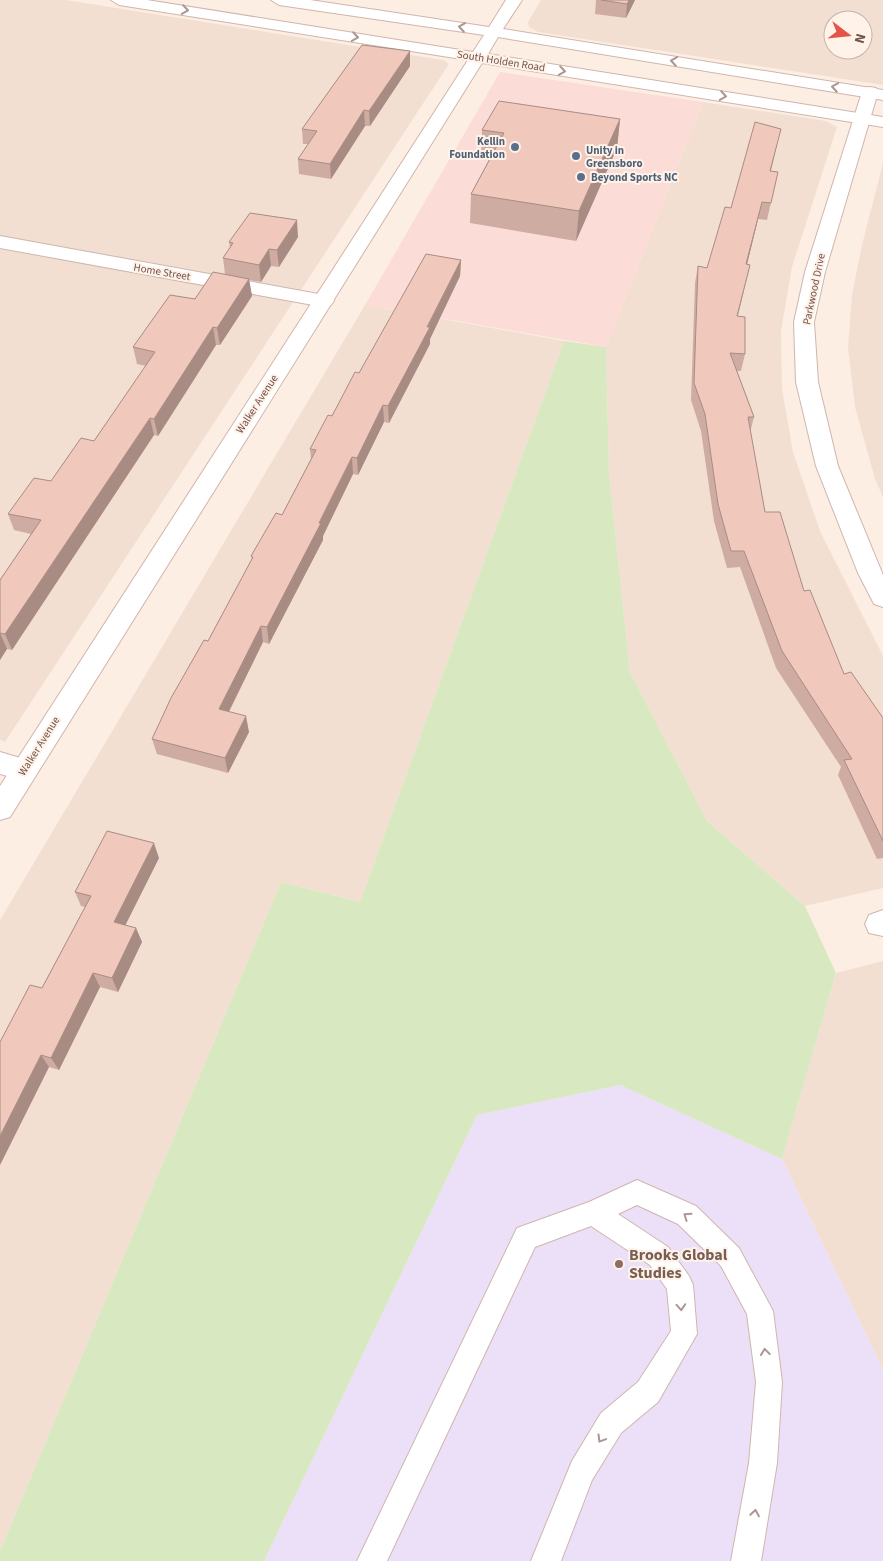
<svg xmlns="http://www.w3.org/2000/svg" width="883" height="1561" viewBox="0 0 883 1561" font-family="'Source Sans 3',sans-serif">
	<rect width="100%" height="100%" fill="#fceee3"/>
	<path fill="#f3dfd2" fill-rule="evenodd" d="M0,0H66L443,60L449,64L5,742L0,740Z
		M541,0H883V85L538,32L529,27L528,22ZM833,20H863V50H833Z
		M703,102L826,121L837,127L792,267L781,331L782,389L793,452L820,531L883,656V888L805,906L707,821L630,672L609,474L606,347Z
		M883,163V497L875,479L855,407L848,348L852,295L862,245Z
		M365,305L564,341L360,902L281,882L0,1551V920Z
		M883,961V1370L782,1159L836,973Z"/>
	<path fill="#fcdcd7" d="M500,72L703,102L606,347L365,305Z"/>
	<path fill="#ebe0f8" d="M620,1085L782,1159L883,1370V1561H264L477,1115Z"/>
	<path fill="#d8e9c2" d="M564,341L606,347L609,474L630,672L707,821L805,906L836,973L782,1159L620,1085L477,1115L264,1561H0V1551L281,882L360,902Z"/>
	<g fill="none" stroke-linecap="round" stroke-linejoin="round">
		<defs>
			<path id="lane" d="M637,1180L696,1206L739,1248L773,1311L782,1382L777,1463L761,1561H731L749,1463L756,1382L747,1314L721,1266L678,1224L637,1205L618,1214L668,1247L689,1276L693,1285L697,1334L658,1402L621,1433L592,1480L561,1561H531L572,1461L601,1413L638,1382L671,1331L667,1289L650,1265L591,1226L535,1247L387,1561H357L517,1228L589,1202Z"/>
			<path id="street" d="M870,87L876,88L878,92L825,272L814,322L818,382L838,466L883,575V607L874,604L858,573L816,466L796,382L794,322L805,272L862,92L864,88Z
				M0,236L324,295L331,297L334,301L331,305L324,307L0,248Z
				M0,752L34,762L38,770L34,778L24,781L0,774Z
				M883,910V936L869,933L865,924L869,915Z"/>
			<path id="secondary" d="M111,0H147L473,52L484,35L279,5L271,0H310L489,27L506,0H522L503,29L883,90V100L498,37L488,54L883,117V127L482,63L10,817L0,820V786L468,60L119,5Z"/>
		</defs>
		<use href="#lane" stroke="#cfb6ad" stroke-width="2"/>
		<use href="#street" stroke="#cfb6ad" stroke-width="2"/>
		<use href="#secondary" stroke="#d1b5aa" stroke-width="2"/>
		<use href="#lane" fill="#fff" fill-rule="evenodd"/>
		<use href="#street" fill="#fff" fill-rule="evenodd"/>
		<use href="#secondary" fill="#fff" fill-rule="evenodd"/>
	</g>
	<path fill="#ceaca2" d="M596,0H635L626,18L595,14Z
		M410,51V66L370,126H365L331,179L299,174L298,159L308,144H303L302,129Z
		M620,119L617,148L576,241L470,223L471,194L489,160L481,159L482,130Z
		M777,145L771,171L778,172L767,220L758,219L747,264L750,265L738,316L745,354L741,371H737L754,417L750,433L765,512L844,674L883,718V858L877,859L838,775L841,767L776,668L740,567L727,568L714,521L701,431L691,400L695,283L698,266L707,268L731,208Z
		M298,237L279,267L271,266L261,282L249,280L252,296L220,345H216L158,436L154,435L12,650L7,649L0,660V580L31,534L14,530L8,514L51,481L94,441L146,366L137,364L133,347L225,274L223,258L230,248L229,242Z
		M461,260L460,276L430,339V344L389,423L384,422L358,475L353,474L323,536V540L269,644L263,642L229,712L249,732L228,773L157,754L152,739L208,641L252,559L251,556L282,515L311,459L310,449L359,373Z
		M159,858L125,925L136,928L142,942L118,992L100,987L59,1070L49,1067L0,1165L42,988L85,907L81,906L75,892Z"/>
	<path fill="#a88c84" d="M629,0H635L626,18L627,4Z
		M410,51V66L370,126L369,111Z
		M364,110L365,126L331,179L330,164Z
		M620,119L617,148L576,241L579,211Z
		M762,202L758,219L743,281L746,264Z
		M297,220L298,237L279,267L277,250Z
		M269,249L271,266L261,282L259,265Z
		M461,260L460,276L430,339V344L389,423L388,406Z
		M249,279L252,296L220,345L217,328Z
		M213,327L216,345L158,436L154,419Z
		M383,405L384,422L358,475L357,458Z
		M150,418L154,435L12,650L5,634Z
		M352,457L353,474L323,536V540L269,644L267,627Z
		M261,626L263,642L222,725L219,709Z
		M0,633L7,649L0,660Z
		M246,716L249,732L228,773L225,758Z
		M154,843L159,858L120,936L114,922Z
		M136,928L142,942L118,992L112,978Z
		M93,973L100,987L59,1070L51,1058Z
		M41,1055L49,1067L0,1165V1136Z"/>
	<path fill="#f0c8bc" stroke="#a88c84" d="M601,0H629L627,4Z
		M362,45L410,51L369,111L364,110L330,164L298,159L317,131L302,129Z
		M499,101L620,119L579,211L471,194L504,133L482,130Z
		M755,122L781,129L770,171L778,172L771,203L762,202L746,264L750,265L737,316L745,317V354L730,353L754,417H748L765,512H780L804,591L810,590L844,674L851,672L883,718V841L844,760L852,759L782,651L744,551H731L718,504L705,414L694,383L698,266L707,268L725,207L731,208Z
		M250,213L297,220L277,250L269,249L259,265L223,258L233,243L229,242Z
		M426,254L461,260L427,327H430L388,406L383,405L357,458L352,457L319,523H321L267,627L261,626L219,709L246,716L225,758L152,739L171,698L204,640L208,641L253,557L251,556L276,513L282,515L316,450L310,449L328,415L332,416L355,372L359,373Z
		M213,272L249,279L217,328L213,327L154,419L150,418L5,634L0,633V580L41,520L8,514L34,478L51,481L81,438L94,441L155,352L133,347L170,295L195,299Z
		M107,831L154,843L114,922L136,928L112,978L93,973L51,1058L41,1055L0,1136V1042L30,985L42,988L91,896L75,892Z"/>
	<defs><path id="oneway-chevron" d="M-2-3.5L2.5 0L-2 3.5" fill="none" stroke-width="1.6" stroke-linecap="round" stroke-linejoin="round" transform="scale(1.25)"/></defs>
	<g stroke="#ab9792">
		<use href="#oneway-chevron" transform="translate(185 10) rotate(9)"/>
		<use href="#oneway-chevron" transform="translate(462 27) rotate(-172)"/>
		<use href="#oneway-chevron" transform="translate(355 37) rotate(9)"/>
		<use href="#oneway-chevron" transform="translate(674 61) rotate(-171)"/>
		<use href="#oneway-chevron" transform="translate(562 71) rotate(9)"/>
		<use href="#oneway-chevron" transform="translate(835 87) rotate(-171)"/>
		<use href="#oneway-chevron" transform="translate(723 96) rotate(9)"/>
		<use href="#oneway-chevron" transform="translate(687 1216) rotate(-145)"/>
		<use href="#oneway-chevron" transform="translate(681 1307) rotate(86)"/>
		<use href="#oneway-chevron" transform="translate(765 1352) rotate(-97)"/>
		<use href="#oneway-chevron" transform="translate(601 1439) rotate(121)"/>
		<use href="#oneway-chevron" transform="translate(755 1513) rotate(-81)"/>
	</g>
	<g fill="#5c6f8a" stroke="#fff3e9" stroke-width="2">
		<circle cx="515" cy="147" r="5"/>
		<circle cx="576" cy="156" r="5"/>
		<circle cx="581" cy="177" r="5"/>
	</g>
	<circle fill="#8d6e63" stroke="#fff3e9" stroke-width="2" cx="619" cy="1264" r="5"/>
	<g text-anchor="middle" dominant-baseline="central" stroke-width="4" stroke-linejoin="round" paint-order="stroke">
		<g font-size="11" fill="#73524a" stroke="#fff3e9">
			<text transform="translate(501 61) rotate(9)">South Holden Road</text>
			<text transform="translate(162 272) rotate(10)">Home Street</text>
			<text transform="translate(814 289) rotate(-78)">Parkwood Drive</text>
			<text transform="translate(257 404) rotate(-57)">Walker Avenue</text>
			<text transform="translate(39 746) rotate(-58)">Walker Avenue</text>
		</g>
		<g font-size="11" font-weight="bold" fill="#4e5e75" stroke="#fff3e9" text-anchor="start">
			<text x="505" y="141" text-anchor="end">Kellin<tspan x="505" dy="13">Foundation</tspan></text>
			<text x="586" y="150">Unity in<tspan x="586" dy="13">Greensboro</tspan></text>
			<text x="591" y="177">Beyond Sports NC</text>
		</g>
		<g font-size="16" font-weight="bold" fill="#785e54" stroke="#fff3e9" text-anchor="start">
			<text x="629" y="1255">Brooks Global<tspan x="629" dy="18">Studies</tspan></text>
		</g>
	</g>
	<g transform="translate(848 35) rotate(106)"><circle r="24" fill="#fff3e9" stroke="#c7b3a9"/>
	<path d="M0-4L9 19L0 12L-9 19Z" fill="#e3544b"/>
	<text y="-8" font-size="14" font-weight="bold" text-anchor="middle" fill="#73524a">N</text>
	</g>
</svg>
